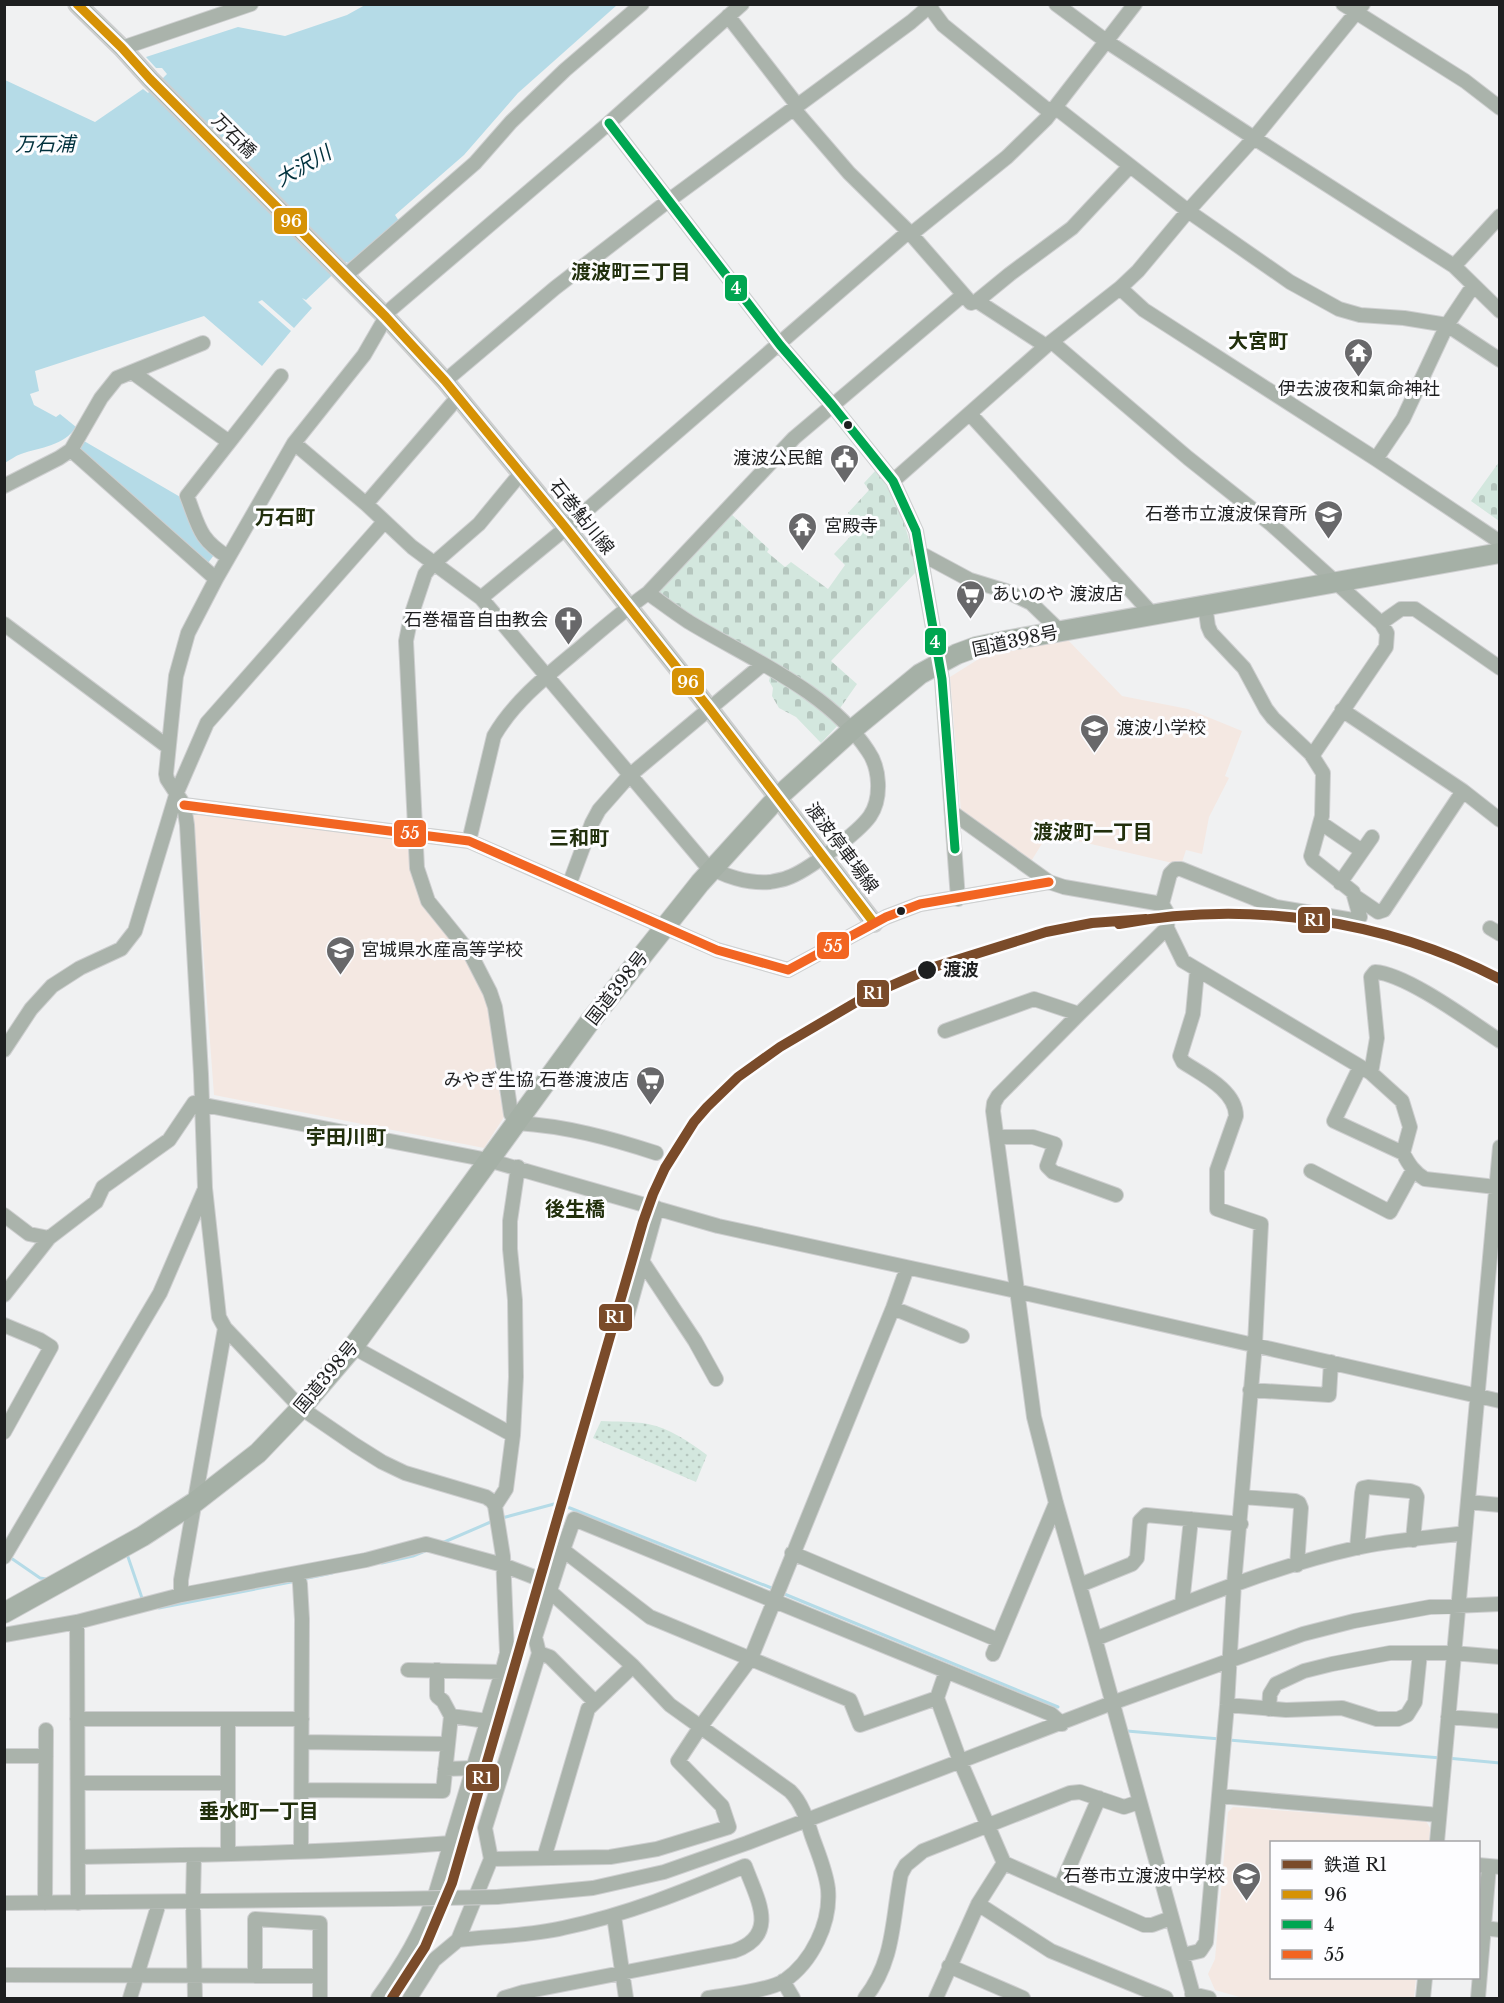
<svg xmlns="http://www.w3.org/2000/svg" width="1504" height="2003" viewBox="0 0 1504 2003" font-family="'Libre Baskerville','Noto Sans JP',serif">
	<defs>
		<pattern id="grass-dots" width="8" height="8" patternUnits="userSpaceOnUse" patternTransform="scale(1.5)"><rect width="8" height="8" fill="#d3e7de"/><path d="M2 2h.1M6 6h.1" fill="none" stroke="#b5c6be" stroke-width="1.8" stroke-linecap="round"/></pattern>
		<pattern id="cemetery-stones" width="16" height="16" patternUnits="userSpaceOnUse" patternTransform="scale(1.5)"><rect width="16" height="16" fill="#d3e7de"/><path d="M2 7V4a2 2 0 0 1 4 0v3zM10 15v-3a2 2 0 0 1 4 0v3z" fill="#b5c6be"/></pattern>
	</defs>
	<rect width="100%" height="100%" fill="#f0f1f2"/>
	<path fill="#f4e8e2" d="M1065,637L1122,696L1188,709L1242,731L1225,776L1229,778L1209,817L1202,854L1186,850L1181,865L1048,834L1030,863L961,811L950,677L985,655Z
		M193,814L412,840V871L462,948L490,1004L496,1076L504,1117L484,1148L214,1095Z
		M1233,1807L1426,1821L1430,1828L1429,1842H1272V1978H1416L1414,1998H1243L1215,1990L1208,1974L1215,1959L1228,1812Z"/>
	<path fill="url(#grass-dots)" d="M601,1421C616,1422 633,1421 648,1424C670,1428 689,1442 707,1455L696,1482L593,1438Z"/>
	<path fill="url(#cemetery-stones)" d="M1499,462V521L1471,501Z
		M876,470C900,503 909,533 916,572L831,661L857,684L838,711L655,594L730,513L769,549L767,552L785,567L791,562L828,589L845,565L834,554L861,525L848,513L869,490L864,483Z
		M771,672L840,723L821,743L796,717L779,708L772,696L773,688L769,681Z"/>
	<path fill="#b5dbe7" d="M365,5H617L518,93L464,155L395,215L399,221L348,263L346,262L306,300L302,298L312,308L294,328L262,300L258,302L291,331L262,366L204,316L35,371L39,391L30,394L34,405L56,417L60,414L76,427C64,446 41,447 21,454C15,456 10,460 5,463V80L95,122L143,89L148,93L167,74L162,68H156L146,57L238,27L285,36L347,15Z
		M84,441L182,498L214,555L208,563L76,450Z"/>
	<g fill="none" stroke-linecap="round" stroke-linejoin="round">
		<path stroke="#b5dbe7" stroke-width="3" d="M502,1518L554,1504L570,1508L774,1589
			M442,1543L493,1521
			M127,1554L143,1601
			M11,1558L40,1578L46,1579
			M382,1563L413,1556L425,1551
			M303,1579L332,1573
			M782,1593L1058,1707
			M159,1608L296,1581
			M1127,1731L1220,1739
			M1229,1740L1441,1758
			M1447,1758L1500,1763"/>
		<defs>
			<path id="minor" d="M1056,4L1106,41L1254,138L1454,266L1500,311
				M1343,4L1465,81L1500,108
				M929,6L943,25L1045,108L1060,111L1188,211L1290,282L1339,309L1360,315L1404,318L1447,325L1500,360
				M728,16L797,105
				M122,48L251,4
				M793,108L849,173L910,233L971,303L977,301L1010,274L1072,228L1130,166
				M609,123L780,345L832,405L893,481L916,531L942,679L958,899
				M1454,266L1500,216
				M345,276L475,163L511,122L565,70L642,4
				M1120,288L1144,310L1376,459L1500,542
				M977,301L1046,346
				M1052,342L1188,458L1271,524L1381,623L1387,633L1386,647L1312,756
				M132,372L229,442
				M445,381L555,288L668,201L911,22L932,4
				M970,414L1153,615
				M294,443L366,504L412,547L481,598L705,864C722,876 749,884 770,882C775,881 782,880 787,878C806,872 859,832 870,816C882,798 880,768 868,751C829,691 748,658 689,622C675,613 662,603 648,593
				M71,450L216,579
				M1376,459L1403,419L1447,325L1473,286
				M521,473L479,524L433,564L425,574L411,616L406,641L417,868L428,901L470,953L490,992L495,1007L511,1114L517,1123C566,1126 610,1138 656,1153
				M893,481L1046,346L1120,288L1138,271L1188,211L1254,138L1363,4
				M4,486L59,458L71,450L101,398L117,378L203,343
				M366,504L458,397
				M918,552L970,580L1006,591L1031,603L1060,631
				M228,557C199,539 199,527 187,496L281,376
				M481,598L566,528L907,233L915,231L1007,157L1046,119L1135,4
				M1381,623L1401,609H1415L1500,668
				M4,624L168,747
				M1342,710L1463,791L1500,820
				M184,805L469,841L717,950L788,970L886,917L920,904L1049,882
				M953,813L1049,882L1064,887L1162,904L1168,914L1167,928L1079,1014L998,1096L994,1103L993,1111L1034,1417L1056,1503L1095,1639L1194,1998
				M1321,823L1362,851
				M469,841L494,736C514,701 549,674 580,648C602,629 624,610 648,593L794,438L963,295
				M1340,883L1372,837
				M569,885L592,823L599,810L629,776L763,664
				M1356,897L1378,912L1384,910L1463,791
				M1162,904L1170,874L1175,869H1181L1276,907L1353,920L1360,917L1353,892L1313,860L1311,856L1322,816L1323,773L1311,754L1273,718L1266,709L1244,668L1211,633L1208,626L1205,605
				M1167,928L1183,961L1371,1073L1402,1101L1410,1127L1403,1153C1409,1165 1414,1172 1425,1179L1496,1187
				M1490,928L1500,934
				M945,1031L1034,999L1079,1014
				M4,1050L31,1009L52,986L80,968L121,949L135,931L177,792L207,723L384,522
				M1360,1067L1334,1121L1403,1153
				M1371,1073L1377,1038L1371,977L1375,972C1407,974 1471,1022 1500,1041
				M997,1137H1033L1055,1144L1047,1166L1053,1172L1116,1195
				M1311,1171L1390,1212L1413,1170
				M4,1215L29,1234L49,1238
				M642,1261L695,1341L716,1379
				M4,1295L49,1238L96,1202L103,1187L169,1140L194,1103L488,1160L718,1226L1016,1291L1500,1401
				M893,1308L962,1336
				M626,1320L657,1208
				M4,1325L40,1340L51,1347L4,1432
				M353,1347L513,1435
				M1250,1390L1329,1395L1331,1362
				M1243,1497L1295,1501L1299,1503L1301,1508L1297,1565
				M1468,1502L1500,1505
				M495,1506L506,1489L513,1435L516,1377L515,1300L510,1249V1221L518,1167
				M1357,1548L1362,1493L1363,1488L1368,1487L1410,1491L1415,1493L1417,1497L1413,1540
				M792,1553L998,1640
				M4,1557L160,1293L204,1191
				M298,1574L300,1584L302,1619L301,1851
				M1080,1585L1132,1564L1137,1558L1140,1521L1146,1515L1241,1524
				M181,1595V1580L225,1328
				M1182,1604L1191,1519
				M77,1622L78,1903
				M4,1635L77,1622L181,1595L366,1560L426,1544L503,1565L534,1577L633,1666L670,1705L790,1791C802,1803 807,1820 812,1836C818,1853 826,1871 828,1889C831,1923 812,1962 784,1981C768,1991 727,1995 708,1998
				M1095,1639C1181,1605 1266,1568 1356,1548C1391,1540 1429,1538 1465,1533
				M539,1653L550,1657L595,1702
				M993,1654L1056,1503
				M408,1670L502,1672
				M946,1672L937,1698L960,1761L1004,1863L1144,1925H1152L1171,1918
				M937,1698L860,1725L850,1700L650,1617L563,1550L574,1519L1051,1714L1062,1724
				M1227,1705L1286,1710L1342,1708L1377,1719H1398L1407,1715L1415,1702L1420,1653
				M1269,1709L1270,1694L1276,1684L1304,1671L1332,1664L1390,1653H1453L1500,1657
				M451,1716L487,1721
				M1448,1717L1500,1721
				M77,1719H302
				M302,1742L447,1744
				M4,1756H46
				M445,1769L474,1768
				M78,1783H226
				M302,1790L443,1791L451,1716L443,1701L437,1696V1670
				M1219,1796L1439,1815
				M1437,1842L1500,1147
				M228,1854V1719
				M194,1855L193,1902L195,1998
				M78,1857C202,1855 327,1853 451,1843
				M544,1858L588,1709L633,1666
				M491,1859L610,1857L657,1849L729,1827L722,1806L678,1761L701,1726L751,1658L893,1308L907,1268
				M1478,1865L1500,1867
				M1060,1888L1099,1798
				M497,1897L593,1888L664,1872L747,1843L1112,1703L1303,1634L1354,1621L1430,1607L1500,1604
				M4,1903L392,1899
				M45,1903L46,1730
				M978,1904L1051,1951L1166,1998
				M614,1916L626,1998
				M1484,1928L1500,1930
				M458,1940C493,1936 529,1936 563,1928C626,1915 685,1891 745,1866C757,1899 780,1935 734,1951L524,1992L504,1998
				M1183,1955L1200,1951L1206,1942L1227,1705L1234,1584L1255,1344L1261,1224L1217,1209V1170L1236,1116C1236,1090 1201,1074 1183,1062L1180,1056L1193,1014L1197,971
				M949,1966L1023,1998
				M4,1975L318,1976
				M255,1976V1919L320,1923V1998
				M783,1981L793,1998
				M1192,1994L1209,1998
				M130,1998L159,1903
				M378,1998C404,1962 420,1935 436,1892L502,1672L507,1653L503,1556L495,1506L492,1501L486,1497L405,1473L382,1462L355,1445L301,1408L225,1328L219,1317L205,1188L201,1074L187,825L184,805L167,779L166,774L176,676L188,633L216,579L294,443L364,355L390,310L609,123L742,4
				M410,1998L434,1960L458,1940L491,1859L485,1828L539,1653L535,1637L563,1550
				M865,1998C895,1960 892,1919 901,1874L906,1865L923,1851L1070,1793L1080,1792L1124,1807L1139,1802
				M936,1998L978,1904L1004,1863
				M1423,1998L1425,1978
				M1478,1998L1489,1866"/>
			<path id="major" d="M77,4L122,48L150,79L386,317L445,381L566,528L709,708L874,923"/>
			<path id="highway" d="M4,1613L143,1536L195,1502L258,1453L301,1408L353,1347L591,1020L700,883L778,797L852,730L920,674L957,654L976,647L1005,641L1500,553"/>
		</defs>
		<use href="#minor" stroke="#cecfd0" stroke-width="16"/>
		<use href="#major" stroke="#cecfd0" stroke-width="20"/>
		<use href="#highway" stroke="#cecfd0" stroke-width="22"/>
		<use href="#minor" stroke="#aab3ab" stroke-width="14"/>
		<use href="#major" stroke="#acb6ad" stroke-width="16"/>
		<use href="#highway" stroke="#a5b0a6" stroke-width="20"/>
		<defs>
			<path id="minor-bridge" d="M392,1899L497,1897"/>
		</defs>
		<use href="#minor-bridge" stroke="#cecfd0" stroke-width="16" stroke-linecap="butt"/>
		<use href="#minor-bridge" stroke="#aab3ab" stroke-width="14"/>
		<defs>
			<path id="bus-1" d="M77,4L122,48L150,79L386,317L445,381L566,528L709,708L874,923"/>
			<path id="bus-2" d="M609,123L780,345L832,405L893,481L916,531L942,679L955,849"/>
			<path id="bus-3" d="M184,805L469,841L717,950L788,970L886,917L920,904L1049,882"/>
		</defs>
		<use href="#bus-1" stroke="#fdfdff" stroke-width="14"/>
		<use href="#bus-2" stroke="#fdfdff" stroke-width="14"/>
		<use href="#bus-3" stroke="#fdfdff" stroke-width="14"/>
		<use href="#bus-1" stroke="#d69205" stroke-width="9"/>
		<use href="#bus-2" stroke="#00a651" stroke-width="9"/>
		<use href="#bus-3" stroke="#f26522" stroke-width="9"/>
		<defs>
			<path id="rail-1" d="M1119,924C1247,900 1384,919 1500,979
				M392,1998L425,1947L452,1883L643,1222L653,1194L665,1168L694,1122L707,1107L738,1077L780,1047L865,997L934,967L1046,932L1092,923L1146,919"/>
		</defs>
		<use href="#rail-1" stroke="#fdfdff" stroke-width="15"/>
		<use href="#rail-1" stroke="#7a4b2a" stroke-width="10"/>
	</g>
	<defs>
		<symbol id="temple-pin" viewBox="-11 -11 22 30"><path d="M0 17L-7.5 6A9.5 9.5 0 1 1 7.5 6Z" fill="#68686a" stroke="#fdfdff"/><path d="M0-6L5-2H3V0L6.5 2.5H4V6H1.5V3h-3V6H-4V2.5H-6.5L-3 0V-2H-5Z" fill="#fff"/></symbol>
		<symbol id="civic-pin" viewBox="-11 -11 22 30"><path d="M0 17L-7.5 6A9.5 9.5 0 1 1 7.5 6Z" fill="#68686a" stroke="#fdfdff"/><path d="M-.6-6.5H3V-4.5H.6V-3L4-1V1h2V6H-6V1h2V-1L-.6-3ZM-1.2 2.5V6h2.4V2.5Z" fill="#fff"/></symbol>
		<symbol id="school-pin" viewBox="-11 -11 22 30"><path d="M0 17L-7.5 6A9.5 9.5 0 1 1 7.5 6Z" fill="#68686a" stroke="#fdfdff"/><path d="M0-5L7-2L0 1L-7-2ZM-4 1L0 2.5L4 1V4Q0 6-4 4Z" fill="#fff"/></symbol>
		<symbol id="supermarket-pin" viewBox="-11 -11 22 30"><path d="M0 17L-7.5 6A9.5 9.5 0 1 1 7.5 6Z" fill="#68686a" stroke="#fdfdff"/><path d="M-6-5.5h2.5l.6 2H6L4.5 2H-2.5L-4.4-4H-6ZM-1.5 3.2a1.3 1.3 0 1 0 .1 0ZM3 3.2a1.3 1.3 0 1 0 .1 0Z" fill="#fff"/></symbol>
		<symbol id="church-pin" viewBox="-11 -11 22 30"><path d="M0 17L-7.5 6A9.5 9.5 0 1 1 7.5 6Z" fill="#68686a" stroke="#fdfdff"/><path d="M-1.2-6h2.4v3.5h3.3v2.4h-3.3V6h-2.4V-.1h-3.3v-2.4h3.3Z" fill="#fff"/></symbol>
	</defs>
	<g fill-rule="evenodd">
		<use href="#temple-pin" x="1342" y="336" width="33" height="45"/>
		<use href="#civic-pin" x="828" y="442" width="33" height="45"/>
		<use href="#school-pin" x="1312" y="498" width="33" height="45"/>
		<use href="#temple-pin" x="786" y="510" width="33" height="45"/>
		<use href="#supermarket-pin" x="954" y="578" width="33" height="45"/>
		<use href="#church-pin" x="552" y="604" width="33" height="45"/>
		<use href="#school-pin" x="1078" y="712" width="33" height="45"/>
		<use href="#school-pin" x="324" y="934" width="33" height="45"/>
		<use href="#supermarket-pin" x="634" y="1064" width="33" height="45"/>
		<use href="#school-pin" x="1230" y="1860" width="33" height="45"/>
	</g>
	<g fill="#1e1f20" stroke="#fdfdff" stroke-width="2">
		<circle cx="848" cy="425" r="5"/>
		<circle cx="901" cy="911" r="5"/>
		<circle cx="927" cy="970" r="10"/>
	</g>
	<g text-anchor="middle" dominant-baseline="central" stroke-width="6" stroke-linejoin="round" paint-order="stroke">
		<g font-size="18" fill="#1e1f20" stroke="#fdfdff">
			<text transform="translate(234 136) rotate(45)">万石橋</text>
			<text transform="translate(582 517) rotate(51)">石巻鮎川線</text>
			<text transform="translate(1015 641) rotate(-12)">国道398号</text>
			<text transform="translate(842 848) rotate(53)">渡波停車場線</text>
			<text transform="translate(617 988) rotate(-52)">国道398号</text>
			<text transform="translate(326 1377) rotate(-50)">国道398号</text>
		</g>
		<g font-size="18" fill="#1e1f20" stroke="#fdfdff" text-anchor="end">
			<text x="1359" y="389" text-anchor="middle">伊去波夜和氣命神社</text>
			<text x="823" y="458">渡波公民館</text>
			<text x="1307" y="514">石巻市立渡波保育所</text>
			<text x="824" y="526" text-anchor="start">宮殿寺</text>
			<text x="992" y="594" text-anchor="start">あいのや 渡波店</text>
			<text x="548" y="620">石巻福音自由教会</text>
			<text x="1116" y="728" text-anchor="start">渡波小学校</text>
			<text x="361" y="950" text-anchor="start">宮城県水産高等学校</text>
			<text x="629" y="1080">みやぎ生協 石巻渡波店</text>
			<text x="1225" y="1876">石巻市立渡波中学校</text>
		</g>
		<g font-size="18" font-weight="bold" fill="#1e1f20" stroke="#fdfdff" text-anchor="start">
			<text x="943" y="970">渡波</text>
		</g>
		<g font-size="20" font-style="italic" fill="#00313d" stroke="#fdfdff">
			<text x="45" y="144">万石浦</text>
			<text transform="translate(303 166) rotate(-30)">大沢川</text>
		</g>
		<g font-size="20" font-weight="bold" fill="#212f0c" stroke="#fdfdff">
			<text x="631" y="272">渡波町三丁目</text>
			<text x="1258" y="341">大宮町</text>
			<text x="285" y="517">万石町</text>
			<text x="1093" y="832">渡波町一丁目</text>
			<text x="579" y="838">三和町</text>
			<text x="346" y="1137">宇田川町</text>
			<text x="575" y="1209">後生橋</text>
			<text x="259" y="1811">垂水町一丁目</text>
		</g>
	</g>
	<g stroke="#fdfdff" stroke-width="2">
		<rect x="273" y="207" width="35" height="28" rx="6" fill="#d69205"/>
		<rect x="724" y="274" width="24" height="28" rx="6" fill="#00a651"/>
		<rect x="924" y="627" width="23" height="29" rx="6" fill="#00a651"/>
		<rect x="671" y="667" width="34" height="29" rx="6" fill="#d69205"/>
		<rect x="393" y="819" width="34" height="29" rx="6" fill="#f26522"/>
		<rect x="1297" y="906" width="34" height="28" rx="6" fill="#7a4b2a"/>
		<rect x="816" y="931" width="34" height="29" rx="6" fill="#f26522"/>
		<rect x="856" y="979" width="34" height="29" rx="6" fill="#7a4b2a"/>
		<rect x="598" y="1303" width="35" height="29" rx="6" fill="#7a4b2a"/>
		<rect x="465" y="1763" width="35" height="29" rx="6" fill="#7a4b2a"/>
	</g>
	<g font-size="16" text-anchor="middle" font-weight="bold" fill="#fff">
		<text x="291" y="227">96</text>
		<text x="736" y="294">4</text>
		<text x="935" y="648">4</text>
		<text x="688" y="688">96</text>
		<text x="410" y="839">55</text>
		<text x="1314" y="926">R1</text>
		<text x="833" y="952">55</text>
		<text x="873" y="999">R1</text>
		<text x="615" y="1323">R1</text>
		<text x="482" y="1784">R1</text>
	</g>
	<rect width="1504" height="2003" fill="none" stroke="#1e1f20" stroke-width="12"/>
	<rect x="1270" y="1841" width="210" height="138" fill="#fdfdff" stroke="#a4a4a6" stroke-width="1.5"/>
	<rect x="1282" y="1860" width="30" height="9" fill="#7a4b2a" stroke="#a4a4a6" stroke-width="1.5"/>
	<text x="1324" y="1871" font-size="18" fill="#1e1f20">鉄道 R1</text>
	<rect x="1282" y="1890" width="30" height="9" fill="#d69205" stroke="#a4a4a6" stroke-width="1.5"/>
	<text x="1324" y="1901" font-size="18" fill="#1e1f20">96</text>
	<rect x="1282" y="1920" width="30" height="9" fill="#00a651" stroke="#a4a4a6" stroke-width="1.5"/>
	<text x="1324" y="1931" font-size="18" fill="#1e1f20">4</text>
	<rect x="1282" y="1950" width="30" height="9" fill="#f26522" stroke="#a4a4a6" stroke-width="1.5"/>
	<text x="1324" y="1961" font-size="18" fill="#1e1f20">55</text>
</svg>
